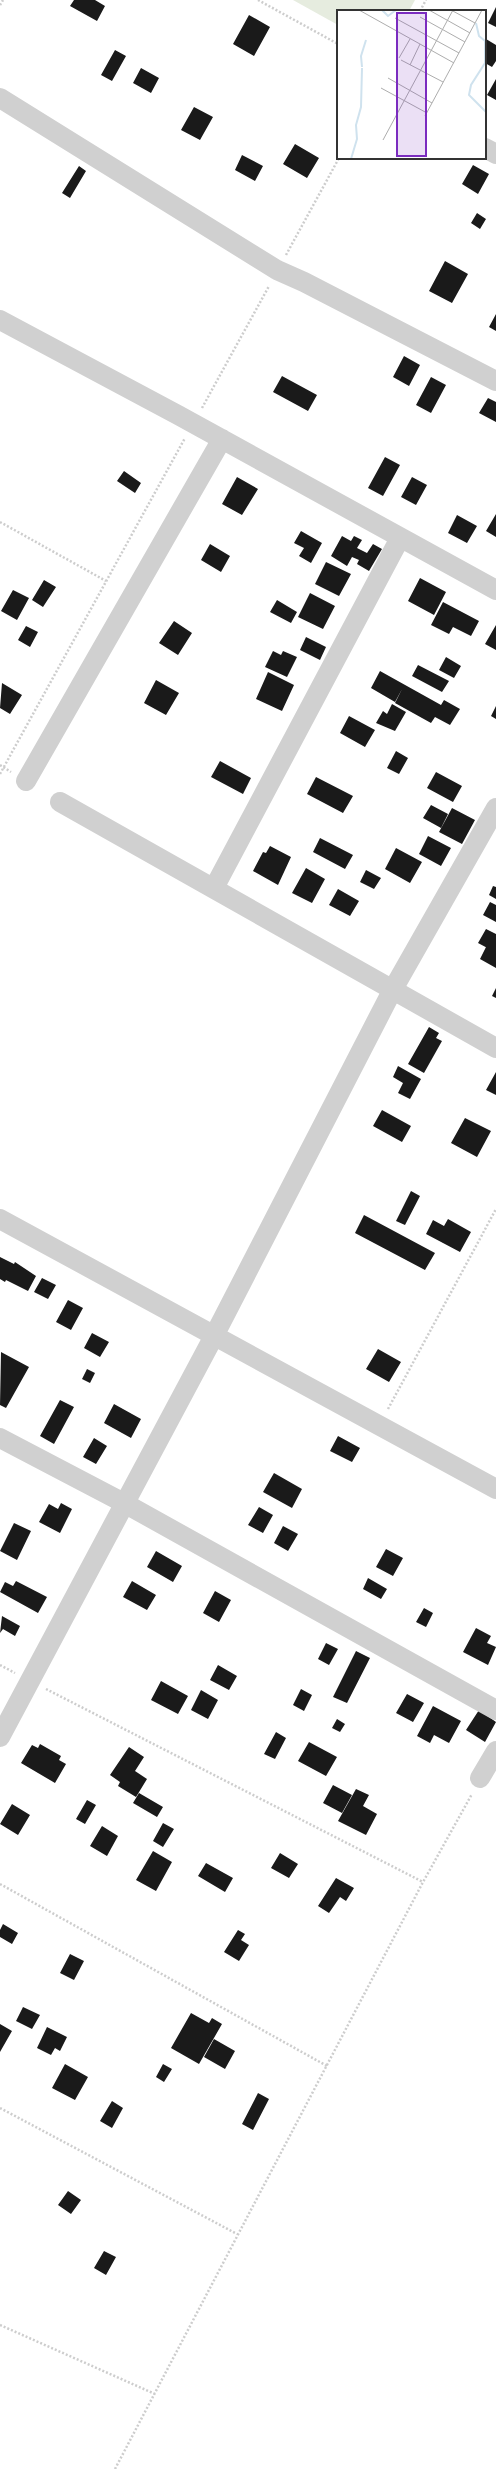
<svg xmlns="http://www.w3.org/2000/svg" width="496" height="2469" viewBox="0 0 496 2469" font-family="Ubuntu,sans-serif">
	<rect width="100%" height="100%" fill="#fff"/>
	<path fill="#e6ecdf" d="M293,0H415L409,11H338V25Z"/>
	<path fill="#1a1a1a" d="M74,0H95L105,6L97,21L70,6Z
		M496,7V27L488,23Z
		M249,15L270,27L254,56L233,44Z
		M486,39L496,45V61L492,67L485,63Z
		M115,50L126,56L112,81L101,75Z
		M141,68L159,78L151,93L133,83Z
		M496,79V100L487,95Z
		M194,107L213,117L200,140L181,130Z
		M295,144L319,158L307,178L283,164Z
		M242,155L263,166L255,181L235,170Z
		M473,165L489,174L478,194L462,184Z
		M79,166L86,171L70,198L62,193Z
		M477,213L486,219L480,229L471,223Z
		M445,261L468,274L452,303L429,291Z
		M496,314V331L489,327Z
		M404,356L420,365L409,386L393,377Z
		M282,376L317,395L308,411L273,392Z
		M431,377L446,385L431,413L416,405Z
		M488,398L496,402V422L479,413Z
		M385,457L400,465L383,496L368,488Z
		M124,471L141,483L135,493L117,481Z
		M237,477L258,489L242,515L222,504Z
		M412,477L427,485L416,505L401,497Z
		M496,514V537L486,531Z
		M457,515L477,526L467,543L448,533Z
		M301,531L322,543L311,563L299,556L304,548L294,543Z
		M342,536L351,541L354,536L362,540L357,548L367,553L373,544L382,549L369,571L357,564L359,560L352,557L347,566L331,556Z
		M210,544L230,556L221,572L201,560Z
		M326,562L351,574L339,596L315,584Z
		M420,578L446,592L434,615L408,601Z
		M44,580L56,587L43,607L32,600Z
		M13,590L29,598L17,620L1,611Z
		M310,593L335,606L323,629L298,617Z
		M277,600L297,612L291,623L270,612Z
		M443,602L479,621L471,636L453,627L449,634L431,625Z
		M174,621L192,633L178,655L159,643Z
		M496,625V650L485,644Z
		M26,626L38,632L30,647L18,640Z
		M306,637L326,647L320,660L300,650Z
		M273,651L281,655L283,651L297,657L287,677L265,667Z
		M446,657L461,666L454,678L439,670Z
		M418,665L449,681L442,692L412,676Z
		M380,671L441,705L444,700L460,709L450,725L435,717L431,723L395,703L402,689L395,702L371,688Z
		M268,672L294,685L282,711L256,699Z
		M156,680L179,693L166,715L144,703Z
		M2,683L22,695L10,714L0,708Z
		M392,704L406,712L395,731L376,723L383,711L387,714Z
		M496,706V719L491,716Z
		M349,716L375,730L365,747L340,733Z
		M396,751L408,758L399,774L387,768Z
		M220,761L251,778L243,794L211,777Z
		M436,772L462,786L453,802L427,788Z
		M316,777L353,796L343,813L307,794Z
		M431,805L448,814L441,828L423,818Z
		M452,808L475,820L462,844L439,832Z
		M428,836L451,848L441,866L419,854Z
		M320,838L353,855L345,869L313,852Z
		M270,846L291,857L278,885L253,871L263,852L266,853Z
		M396,848L422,862L410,883L385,869Z
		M306,868L325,879L312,903L292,893Z
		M366,870L381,878L374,889L360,882Z
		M493,886L496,887V899L489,895Z
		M338,889L359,901L350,916L329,905Z
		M490,902L496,905V922L483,915Z
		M486,929L496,934V968L480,959L486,947L495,952L478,943Z
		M496,988V998L492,996Z
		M429,1027L439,1033L436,1038L442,1041L424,1073L408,1064Z
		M398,1066L421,1079L410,1099L398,1093L403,1083L393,1077Z
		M496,1072V1095L486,1090Z
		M382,1110L411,1126L402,1142L373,1126Z
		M465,1118L491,1131L477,1157L451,1143Z
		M411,1191L420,1196L405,1225L396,1221Z
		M364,1215L435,1253L425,1270L355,1233Z
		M448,1219L471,1232L460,1252L426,1234L433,1220L444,1226Z
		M0,1257L14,1264L15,1262L36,1276L28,1291L6,1280L5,1282L0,1279Z
		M42,1278L56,1285L48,1299L34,1292Z
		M68,1300L83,1308L71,1330L56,1322Z
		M92,1333L109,1342L100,1357L84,1348Z
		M378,1349L401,1362L389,1382L366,1369Z
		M1,1352L29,1367L6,1408L0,1405Z
		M87,1369L95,1373L90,1383L82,1379Z
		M60,1400L74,1407L54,1444L40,1436Z
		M114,1404L141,1419L131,1438L104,1423Z
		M338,1436L360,1448L352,1462L330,1451Z
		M94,1438L107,1446L96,1464L83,1457Z
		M274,1473L302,1489L292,1508L263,1492Z
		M61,1503L72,1509L60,1533L39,1522L49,1504L58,1509Z
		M259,1507L273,1515L263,1533L248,1525Z
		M14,1523L31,1531L17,1560L0,1551Z
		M283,1526L298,1534L288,1551L274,1543Z
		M386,1549L403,1558L393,1576L376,1567Z
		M156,1551L182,1566L173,1582L147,1567Z
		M368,1578L387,1589L381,1599L363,1589Z
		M16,1581L47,1597L38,1613L0,1592L5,1582L13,1586Z
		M132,1581L156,1595L147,1610L123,1597Z
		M215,1591L231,1600L219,1622L203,1613Z
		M424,1608L433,1613L426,1627L416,1622Z
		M2,1616L20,1626L15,1636L3,1629L0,1633Z
		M476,1628L491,1636L487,1643L496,1647L488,1665L463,1652Z
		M326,1643L338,1649L329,1665L318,1659Z
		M356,1651L370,1658L347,1703L333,1697Z
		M218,1665L237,1676L229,1690L210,1680Z
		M161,1681L188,1696L178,1714L151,1700Z
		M301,1689L312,1695L304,1711L293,1705Z
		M201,1690L218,1700L208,1719L191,1710Z
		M407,1694L424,1703L413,1722L396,1713Z
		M433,1706L461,1721L449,1743L434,1735L430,1743L417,1736Z
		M479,1710L496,1722L485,1742L466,1730Z
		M337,1719L345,1724L340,1732L332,1728Z
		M276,1732L286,1738L275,1759L264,1754Z
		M309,1742L337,1757L326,1776L298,1761Z
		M40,1744L61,1756L59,1760L66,1764L55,1783L21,1763L32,1745L38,1748Z
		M129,1747L144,1757L135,1771L147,1779L136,1797L118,1786L120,1782L110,1775Z
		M333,1785L352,1795L342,1813L323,1803Z
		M356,1789L369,1795L363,1806L377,1814L366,1835L338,1821Z
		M139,1793L163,1807L157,1817L133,1803Z
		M87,1800L96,1805L85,1824L76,1819Z
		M12,1804L30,1815L18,1835L0,1824Z
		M163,1823L174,1829L163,1847L153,1841Z
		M102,1826L118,1836L107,1856L90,1846Z
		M153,1851L172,1862L156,1891L136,1880Z
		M280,1853L298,1864L289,1878L271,1868Z
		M206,1863L233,1878L225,1892L198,1876Z
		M336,1878L354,1888L346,1901L340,1897L329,1913L318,1906Z
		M3,1924L18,1933L12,1944L0,1937V1930Z
		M238,1930L245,1934L241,1940L249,1945L239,1961L224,1952Z
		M70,1954L84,1961L74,1980L60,1973Z
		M23,2007L40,2015L32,2029L16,2021Z
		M191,2013L209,2023L212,2018L222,2024L199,2064L171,2048Z
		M0,2024L12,2031L0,2052Z
		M47,2027L67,2037L60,2051L55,2048L51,2055L37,2048Z
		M214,2039L235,2051L225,2069L204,2057Z
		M65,2064L88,2077L75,2100L52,2088Z
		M163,2064L172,2069L164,2082L156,2077Z
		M258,2093L269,2099L253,2130L242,2124Z
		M112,2101L123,2108L112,2128L100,2121Z
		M68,2191L81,2200L71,2214L58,2205Z
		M104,2251L116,2257L106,2275L94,2268Z"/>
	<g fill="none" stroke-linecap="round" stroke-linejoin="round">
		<path stroke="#cdcdcd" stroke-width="2.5" stroke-dasharray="2 2" stroke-linecap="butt" d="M258,0L338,44
			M0,5L3,0
			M420,11L426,0
			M286,255L339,158
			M202,408L269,286
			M0,522L106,581
			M0,765L11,772
			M0,774L185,438
			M388,1409L496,1209
			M0,1665L15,1673
			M46,1689L423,1882
			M0,1884L327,2066
			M0,2108L237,2234
			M0,2325L155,2394
			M115,2469L423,1882L472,1794"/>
		<path stroke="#d0d0d0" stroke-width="20" d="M0,98L277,270L304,282L496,381
			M485,148L496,154
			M0,320L178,415L496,590
			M26,781L222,439
			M60,802L496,1048
			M214,888L400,538
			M0,1219L496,1489
			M0,1438L124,1503L496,1710
			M0,1737L214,1336L392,991L496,808
			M480,1778L496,1751"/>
	</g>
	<g transform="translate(337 10)">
		<rect width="149" height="149" fill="#fff"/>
		<path fill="none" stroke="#cfe2ee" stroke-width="2" d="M45,0L51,6L59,0M139,13L142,26L148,31V53L134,75L132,85L149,102M25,57L24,46L29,30M14,149L20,129L19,115L24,97L25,58"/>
		<path fill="none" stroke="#adadad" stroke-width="1" d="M22,0L117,53M92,0L133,23M114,0L138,13M83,7L128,32M58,8L122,43M62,48L73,29M64,50L106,72M73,55L83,34M51,68L95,93M44,78L90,103M88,106L145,0M46,130L116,0"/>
		<path fill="#7b2cbf" fill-opacity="0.15" stroke="#7b2cbf" stroke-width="2" d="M60,3H89V146H60Z"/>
		<rect width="149" height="149" fill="none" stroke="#333" stroke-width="2"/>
	</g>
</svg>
